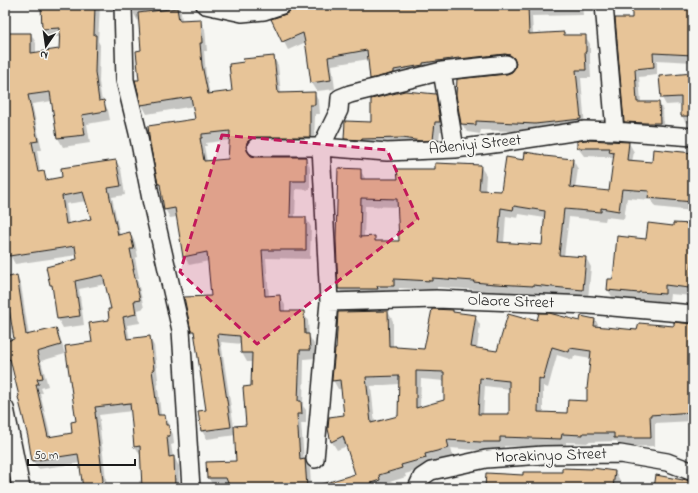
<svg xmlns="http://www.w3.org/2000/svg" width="698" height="493" viewBox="0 0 698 493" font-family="'Indie Flower',sans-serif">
	<rect width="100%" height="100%" fill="#f6f6f2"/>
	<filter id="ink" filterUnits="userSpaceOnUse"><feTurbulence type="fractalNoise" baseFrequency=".025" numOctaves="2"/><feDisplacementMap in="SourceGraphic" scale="8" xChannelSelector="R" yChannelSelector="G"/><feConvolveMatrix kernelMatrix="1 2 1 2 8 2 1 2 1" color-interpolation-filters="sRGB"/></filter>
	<g filter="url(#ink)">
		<path fill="#0003" fill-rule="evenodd" d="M42,5H100L98,41L100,45L99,82L102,102H103L108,110L110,120L87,124L90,143L63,147L58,138L52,101L32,104L42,150H37L40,170L5,175V34H31L36,43V54L60,50V37H48L43,29Z
			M134,5H198L180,6L182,21L200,20L205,29L207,51H204L206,75L210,95L233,92L273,57L278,65L281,94L314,93L319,102L320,114H315L314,145L252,151L250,157L255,158H305L310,167V190L296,189L295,218H306L311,227L310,259L266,258L269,297L280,296L285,305V312H303L308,321L309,336L314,344L315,358L304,359L303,406L306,410V423H301L304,460L310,469L311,487L317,486L318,487L356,475L347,446L337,450L332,442L329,429L345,416L342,389H338L333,380L388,312L393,321V347L425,350L453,311L454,313L475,316L480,325L477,349L498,352L538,322L581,323L595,319L599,327L638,331L693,325V421L655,423V446L620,447L617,441L588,442L587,443L566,442V448L504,446V450L486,451L451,448L453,457L429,463L430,467L405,474L406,477L383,484L384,488H243L249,486H213L208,477L237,462L236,435L207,439L202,431L207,410L195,336L192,330L212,297L209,261L189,265L184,256L177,217L170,218L165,209L161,187L159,184L197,119L194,106L147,114L142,105L137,81H140L142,51L139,23L134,14ZM230,140L229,160L207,162L204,146H207L206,143ZM221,342L242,344V353L247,362H253L252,387L247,426L234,427ZM557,355L573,360L574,356L591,359L588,402L568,414L543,413V386L548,388ZM421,379L445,381V401L420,407ZM399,384V417L375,424L371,386ZM485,386L510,389V415H483Z
			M298,5H582L583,15L532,16L533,35L563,33L565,36H585L590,44V61L591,78H581L585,128L540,132L481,130L480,134L467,132L462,124L507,75L512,73L516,69L517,64L511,62L376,87L371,78L369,59L332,65L335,89L317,91L312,83L306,42L288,50L273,20L286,15Z
			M633,5H693V62L657,60V75L639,77L641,103H659L663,110L664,131L630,129L625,121L633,19Z
			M693,74V122L686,123L682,116V104L666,105L662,98L660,76Z
			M435,95L441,105L445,132L440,131L438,150L351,148L345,138L372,123Z
			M629,143L634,152L632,162L653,163L693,154V211L655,207L651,200L627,198L624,219L606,217L605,221L569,217L564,256L586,258L591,267L588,299L538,294V295L500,293L480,291L479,290L437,287V290L399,288V295L345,298L339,289L360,170L366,180H398L436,170L480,166L486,175L485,191L502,192L525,161L544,157L573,160L578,169L575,189L610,192L614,159L613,157L584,156L578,148ZM365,206L398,207L400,242H377L374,237L364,238ZM519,214L545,218L543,246L504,243L506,216L518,218Z
			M116,161L121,169L125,195L112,197L120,235L130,233L135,242L138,257L135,258L139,278H137L144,308L138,310L140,323L127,325L130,340L149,337L154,346L158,379H157L161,416H165L170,425V429L173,434L174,444L171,445L173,457H174L179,466V488H139V481L143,480L142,455H140L135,446L132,411L99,415L100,421H99L107,488H84L81,463L38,469L33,461L29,437L12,364L10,359L15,340L5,279L16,276L21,285L29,336L55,329L60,337L65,354L41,361L48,386L41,388L43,393H40L51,438L73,434L77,422L93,342L111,321L112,310L106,284L79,289L84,325L63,328L58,319L54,291L51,285L78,260L77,255L15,264L10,255L5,224V186L45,176L47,180L63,177ZM87,201L92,219L69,224L66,204Z
			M693,225V296L670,294L669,302L644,300V301L613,298L608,290L614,280L647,240L674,227Z
			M693,451V465L690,460Z
			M615,472L621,482L620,488H486L524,476Z"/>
		<path fill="#e7c498" stroke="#1c1c1c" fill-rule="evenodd" d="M41,5H68L95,6L94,35H96L95,72L99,101L104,100L106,111L82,115L85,135L57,138L50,92L28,95L38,141L32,142L38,172L44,171L46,180L62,177L61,168L116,160L121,186L108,188L118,235L130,232L134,249H130L134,269H133L140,300L134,301L136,314L123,317L127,339L150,336L154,370H152L158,415H165L166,425H169L170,436H167L169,457L174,456L175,488H142L140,446L134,447L130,403L95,407L96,412H95L103,481L102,482L103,488H83L78,454L32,461L28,437L18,397L19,396L10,359L9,360L5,346V341L14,339L7,296L5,287V278L17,275L26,335L56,328L61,345L37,352L43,378L37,379L39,384H36L48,437L72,433L71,422L76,421L65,346L92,342L89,323L109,320L108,309H111L103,275L75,281L80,316L57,319L52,285H50L46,267L77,259L75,246L9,256L5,230V33H31V53L59,49L60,28L42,29ZM83,192L91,219L66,224L62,196Z
			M296,5H528L529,34L564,32V35H586V52H585L586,70H576L581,119L535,124L476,121V125L461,124L456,95L457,79L507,74L512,72L515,68L516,63L514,58L510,55L505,54L459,59V58L423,63V65L394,70V73L370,79L367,50L328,57L331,80L311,83L306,47L303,33L282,42L271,19L286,14L290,11L292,7Z
			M632,5H693V55L653,53L654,67L635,69L637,102H659L660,123H646L624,122L615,18H632Z
			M177,8L179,20L201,19L202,43H200L202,65L208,94L232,91L229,64L244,62L243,59L274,56L278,93L315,92V105H310V137H256L251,139L247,142L246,147L248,152L251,156L256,157H306V181H291L290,217H306V250H262L265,296L280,295L281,311H304L305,334H309L310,350H300L298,401H301L302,414H297L300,460L305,459L307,488H230L226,478H207L206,462L236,461L234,426L246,425L243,387L251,386L252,353H241L240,336L217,334L231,427L201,431L198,411L206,410L194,331H191L184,297L211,296L207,252L183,257L175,208L164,210L160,184H158L150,144L148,126L195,119L191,97L141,105L135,80H139L136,51L141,50L138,13ZM230,131L228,159L204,161L200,138H202V134Z
			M693,73V116H681V97L661,98L659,76Z
			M405,91L436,94L440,122H435L433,140L421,141L402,138L362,139V140L344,139L345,121L371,122V99Z
			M586,140L629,142L627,160L652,162L653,149L693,153V202L648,198L649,191L622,189L619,211L601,208V212L564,209L559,255L586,257L583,290L533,285V286L495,284L473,282L474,281L432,278V281L394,279V286H377L378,289H338L336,239L338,168L361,169V179H398L397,169H435V163L481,165L479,190L501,191L506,157L524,160L525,152L544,155V156L573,159L570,187L609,191L614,153L609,152L610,148H577V141ZM361,198L397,199L399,241H375V236L360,237ZM514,206L545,211L542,245L498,242L501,208L513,210Z
			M648,223L673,226V223L693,224V254L689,288L665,285V294L639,292V293L607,290L608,279H613L617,236L646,239Z
			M432,309L453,310V312L476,315L471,347L497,351L508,314L526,319V317L537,320L539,313H549L580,321L581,316L595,319L594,326L637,330L639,323L674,326V322L693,324V412L650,415L651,438H614V433H583V435L562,434L561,439L500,437V442H480L447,440L449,448L425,454L426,458L401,465L402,468L379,475L380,480L371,483L373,488H319V485L355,474L343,436L331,442L328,429L329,417L344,415L340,380L332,381V379L335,349H336L338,312L388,311L389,346H396V347L424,349ZM552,347L569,352L570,348L591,351L587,389V401L568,400L567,413L538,412L539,378L543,380ZM416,371L444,372V400L416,408ZM399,376L398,416L371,423L366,377ZM480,378L509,381V414H478Z
			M562,468L592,469V468L615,471L613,488H485L486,473L523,475V472H562Z
			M656,475L683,480V479L693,482V488H654Z"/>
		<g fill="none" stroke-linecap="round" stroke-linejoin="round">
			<defs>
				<path id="street" d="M123,5L125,80L138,133L152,204L181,330L191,488
					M205,5L242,13L264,11L282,5
					M604,5L615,131
					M442,71L455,149
					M256,147H321L387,152L455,149L501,143L585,130L615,131L693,137
					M329,302L436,299L589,305L693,314
					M5,408L21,488
					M315,459L329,302L321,147L339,110L340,98L350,94L442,71L506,64
					M417,488L422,477L431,471L486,459L544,455L620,454L667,462L693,472"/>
			</defs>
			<use href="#street" stroke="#1c1c1c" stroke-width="20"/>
			<use href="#street" stroke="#f6f6f2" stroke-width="17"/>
		</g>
	</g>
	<path fill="#c2185b" fill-opacity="0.2" stroke="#c2185b" stroke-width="3" stroke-dasharray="8 5" stroke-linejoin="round" d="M222,135L387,150L418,219L257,344L180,272Z"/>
	<g text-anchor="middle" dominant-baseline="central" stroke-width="3.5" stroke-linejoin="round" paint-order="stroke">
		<g font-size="16" fill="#1c1c1c" stroke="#f6f6f2">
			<text transform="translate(475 145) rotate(-6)">Adeniyi Street</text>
			<text transform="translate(511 302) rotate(2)">Olaore Street</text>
			<text transform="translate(551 456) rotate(-2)">Morakinyo Street</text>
		</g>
	</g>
	<rect width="698" height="493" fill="none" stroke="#f6f6f2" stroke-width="20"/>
	<rect x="10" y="10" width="678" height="473" fill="none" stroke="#1c1c1c" stroke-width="1.5" filter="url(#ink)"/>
	<g transform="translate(46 46) rotate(193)" stroke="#f6f6f2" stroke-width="3" paint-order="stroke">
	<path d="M0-3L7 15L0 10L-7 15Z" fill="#1c1c1c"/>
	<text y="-6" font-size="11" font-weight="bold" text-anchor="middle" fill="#1c1c1c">N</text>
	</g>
	<path d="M28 459v6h107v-6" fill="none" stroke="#1c1c1c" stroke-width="2"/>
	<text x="34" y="459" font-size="12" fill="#1c1c1c" stroke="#f6f6f2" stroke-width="3" paint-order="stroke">50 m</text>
</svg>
